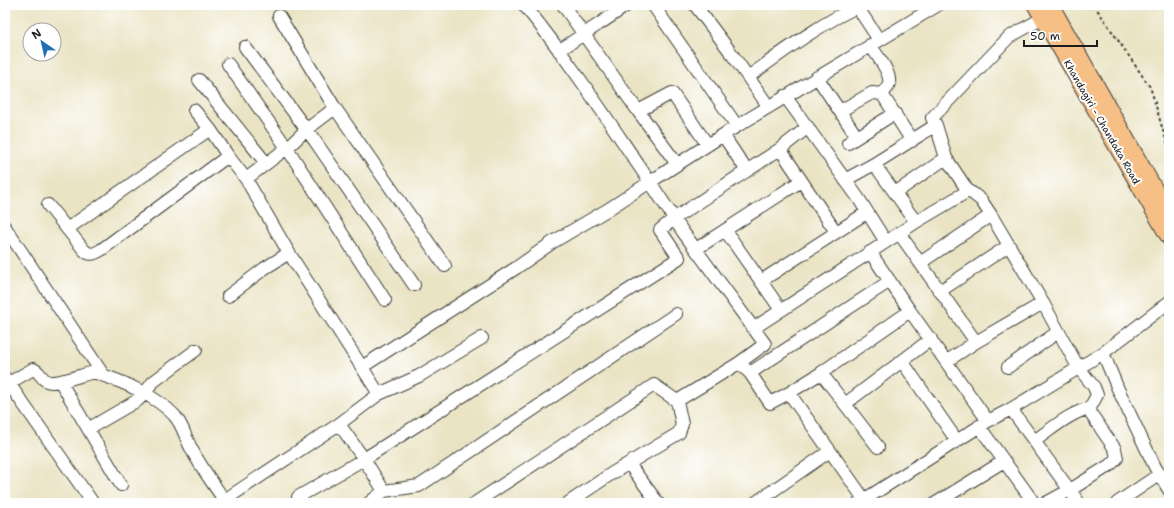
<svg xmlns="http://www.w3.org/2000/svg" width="1174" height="508" viewBox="0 0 1174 508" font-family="'Shantell Sans',sans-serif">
	<rect width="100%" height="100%" fill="#fff"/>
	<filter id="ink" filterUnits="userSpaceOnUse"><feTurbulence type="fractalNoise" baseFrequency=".025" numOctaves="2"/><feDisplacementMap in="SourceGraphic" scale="8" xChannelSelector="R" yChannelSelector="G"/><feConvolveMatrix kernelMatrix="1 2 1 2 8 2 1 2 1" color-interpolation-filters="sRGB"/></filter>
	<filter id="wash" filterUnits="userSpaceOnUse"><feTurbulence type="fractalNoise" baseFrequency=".012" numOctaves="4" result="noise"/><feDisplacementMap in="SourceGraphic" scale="16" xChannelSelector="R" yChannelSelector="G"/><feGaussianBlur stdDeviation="0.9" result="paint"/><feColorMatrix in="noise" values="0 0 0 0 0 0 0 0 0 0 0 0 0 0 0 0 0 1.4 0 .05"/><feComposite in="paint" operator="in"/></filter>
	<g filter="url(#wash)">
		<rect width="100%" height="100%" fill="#eae4c4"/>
	</g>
	<g filter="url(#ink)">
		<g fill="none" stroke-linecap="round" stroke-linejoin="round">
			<defs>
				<path id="minor" d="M524,5C570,61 609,122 650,182L737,126L938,5
					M563,5L638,111L672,93L707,144
					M653,5L737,126
					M695,5L729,50L769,107
					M856,5L879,40
					M279,16L335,108L445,266
					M870,45C876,54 891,72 889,83C888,87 885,91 882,94
					M245,47L315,141L414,285
					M559,51C581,35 605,21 627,5
					M228,64L287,148L385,300
					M748,77C783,52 818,25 857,7
					M817,77L857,137
					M199,80L266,163
					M785,96L859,199L886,242L916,222L968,191
					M194,110L210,129L228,156L246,179L289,253L379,394L339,424L364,459L384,491L369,503
					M638,111L677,164
					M840,111L872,93L882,94L912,141
					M723,135L747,171
					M848,143L895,113
					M780,149L836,232
					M874,164L916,222
					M246,179L287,148L306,130L335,108
					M845,180L874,164L936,125
					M895,193L946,158
					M48,205L84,250C90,256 94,254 101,250L228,156
					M5,227L104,376
					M67,229L210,129
					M725,230L781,310
					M899,233L976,342
					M696,249L801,181
					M870,252L910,311
					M920,263L991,215
					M761,281L866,213
					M940,291L1008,246
					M228,296L265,268L289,253
					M1169,302L1103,353L1118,389L1155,467L1169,490
					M1043,303L991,215L981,200L972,193L968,191L946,158L936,125L932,118L1009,37L1043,18
					M754,328L886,242
					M902,361L957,441
					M947,361L976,342L1043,303L1078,367L1094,387L1097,395L1090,408L1091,414L1115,449L1117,458L1110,465L1070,490L1046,503
					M739,363L750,373L770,403L789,393L864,499
					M362,367L516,268L553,242L607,210L650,182L683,232L765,344L739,363L677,401L654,385L475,503
					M1008,367L1058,332
					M750,373L890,281
					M821,373L878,447
					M5,378L93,503
					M60,381L121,485
					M9,383L33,369C40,371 41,379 47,381C55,385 81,375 91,373H96C122,381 156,396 174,415C183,425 185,437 191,448C200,466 213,483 224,500
					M789,393L821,373L910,311L988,421
					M379,394L419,376L482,338
					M845,404L931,339
					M1011,409L1079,503
					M979,426L1004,461
					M88,429L138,400L145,393L153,382L196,350
					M1034,441C1052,429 1069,413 1090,408
					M629,464L658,503
					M384,491L419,486L676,314
					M298,497L364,459L679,258L660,230L675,218L780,149L808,127
					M220,503L339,424
					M568,503L611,474L679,433L682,424L677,401
					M755,503L830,451
					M859,503L988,421L1011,409L1103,353
					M936,503L1004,461L1034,503
					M1117,503L1160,474"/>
				<path id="major" d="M1035,5L1169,238
					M1051,5L1169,214"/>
			</defs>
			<use href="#minor" stroke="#3b3a35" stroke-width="14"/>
			<use href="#major" stroke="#3b3a35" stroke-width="17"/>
			<path stroke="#3b3a35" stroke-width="2" stroke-dasharray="3 3" stroke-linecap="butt" d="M1094,5L1150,87C1157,107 1161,128 1169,147"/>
			<use href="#minor" stroke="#fff" stroke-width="12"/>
			<use href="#major" stroke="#f5bf86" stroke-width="15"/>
		</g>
	</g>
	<g text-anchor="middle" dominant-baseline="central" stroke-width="4" stroke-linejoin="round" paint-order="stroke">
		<g font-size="10" fill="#1c1c1c" stroke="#fff">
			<text transform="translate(1102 122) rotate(60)">Khandagiri - Chandaka Road</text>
		</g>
	</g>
	<rect width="1174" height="508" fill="none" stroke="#fff" stroke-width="20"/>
	<g transform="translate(42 42) rotate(326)"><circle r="19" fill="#ffffff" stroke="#a4a4a4"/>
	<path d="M0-3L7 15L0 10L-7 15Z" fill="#1f6fb2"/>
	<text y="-6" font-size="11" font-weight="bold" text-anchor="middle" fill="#1c1c1c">N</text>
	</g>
	<path d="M1024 40v6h73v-6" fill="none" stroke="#1c1c1c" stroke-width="2"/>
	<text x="1030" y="40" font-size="12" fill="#1c1c1c" stroke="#ffffff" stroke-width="3" paint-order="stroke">50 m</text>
</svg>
